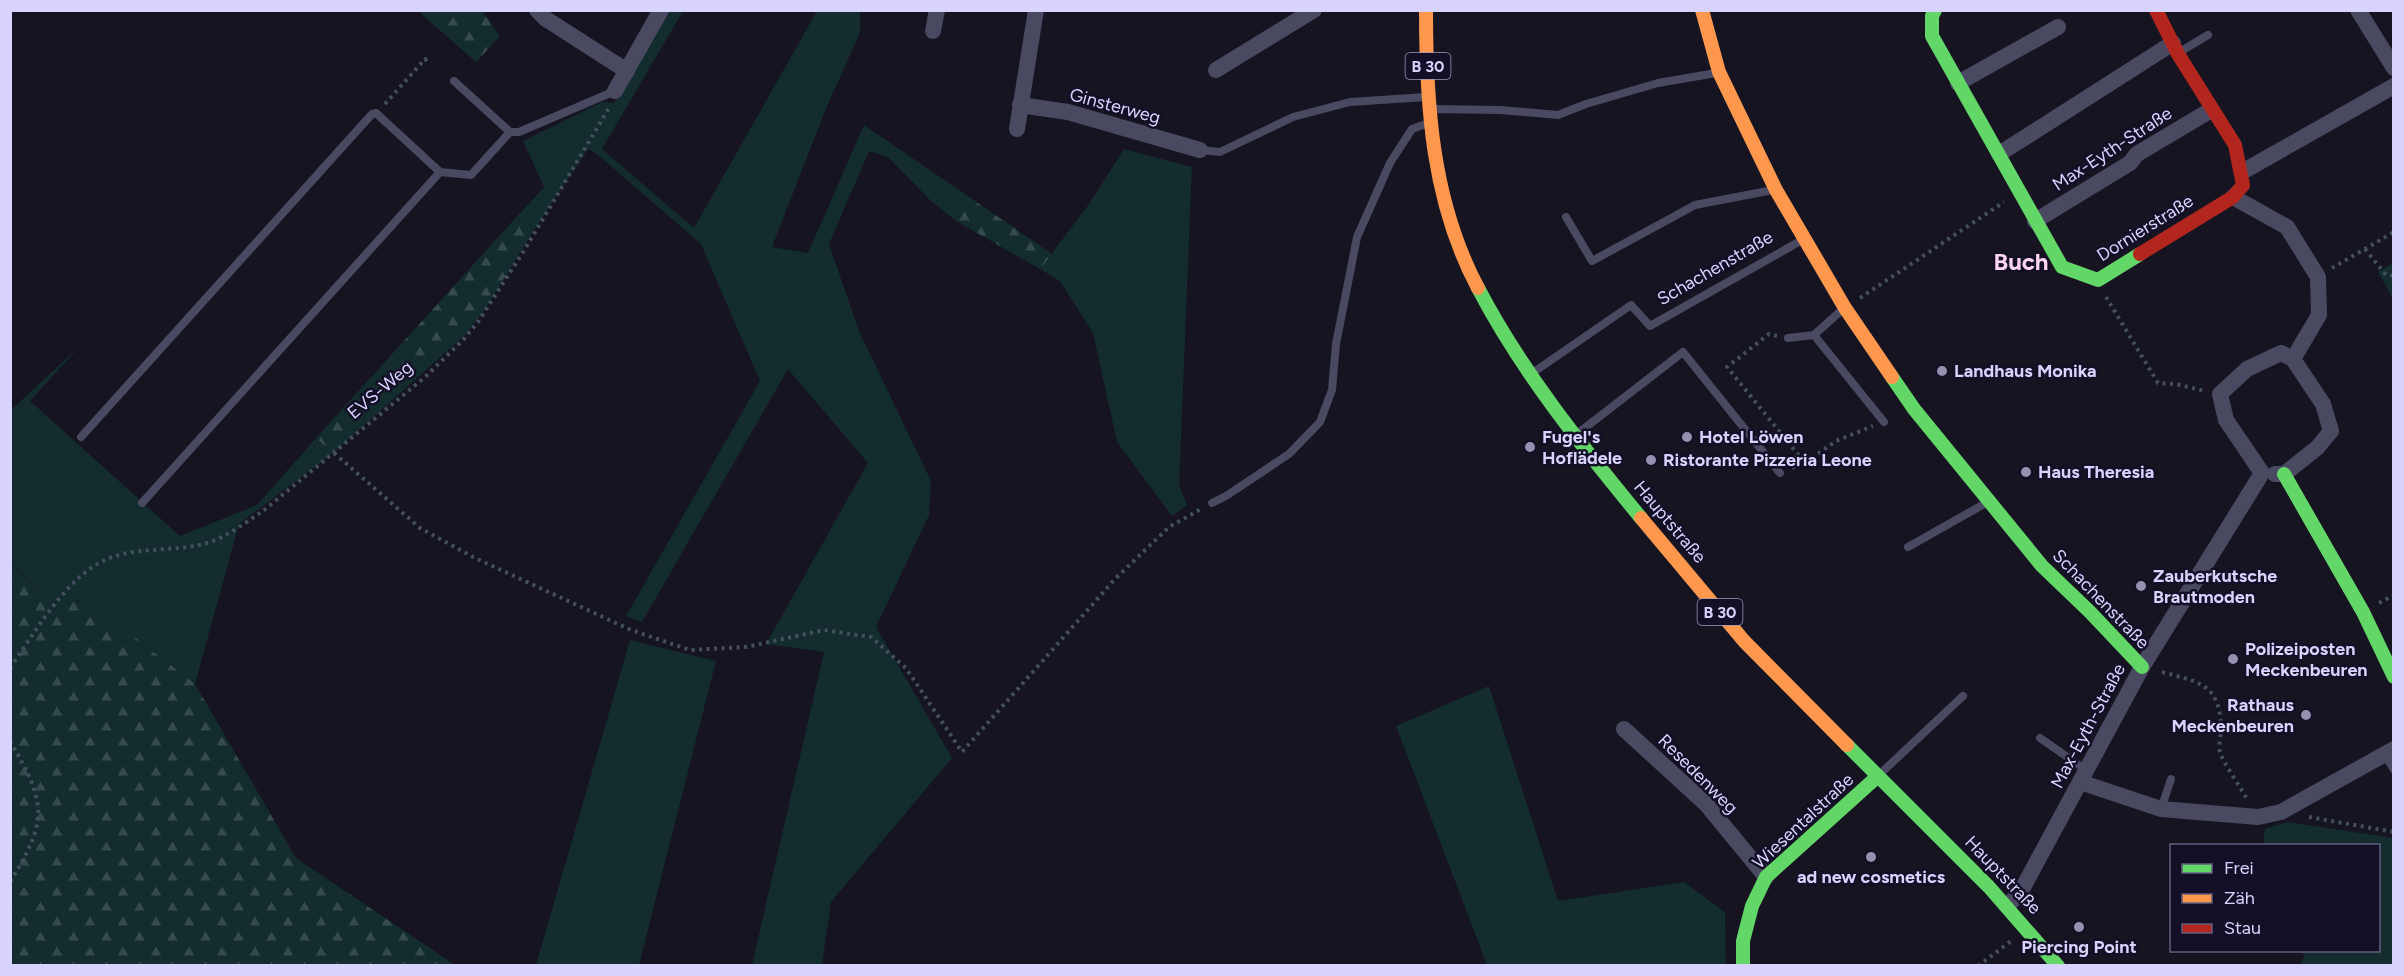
<svg xmlns="http://www.w3.org/2000/svg" width="2404" height="976" viewBox="0 0 2404 976" font-family="Figtree,sans-serif">
	<defs>
		<pattern id="forest-firs" width="22" height="20" patternUnits="userSpaceOnUse" patternTransform="scale(1.5)"><rect width="22" height="20" fill="#132c2d"/><path d="M5 1l3.5 6h-7zM16 11l3.5 6h-7z" fill="#354a4c"/></pattern>
	</defs>
	<rect width="100%" height="100%" fill="#161421"/>
	<path fill="#132c2d" d="M668,11H683L602,149L694,228L817,11H860V33L827,106L772,247L808,253L864,125L959,190L956,221L930,200L888,157L869,151L829,244L859,331L931,481L929,515L876,627L952,758L831,902L822,965H752L824,652L766,644L868,463L788,369L642,622L626,616L760,381L701,244L597,154L588,149L534,230L521,212L544,187L523,141L602,102L614,103Z
		M1124,149L1192,167L1179,485L1187,505L1172,516L1117,442L1093,333L1060,281L1040,269L1089,204Z
		M2393,263V299L2378,272Z
		M81,345L30,401L180,536L257,505L316,438L333,453L239,524L195,684L83,598L59,609L11,562V410Z
		M630,640L716,661L639,965H536Z
		M1489,686L1558,901L1684,882L1725,912L1726,965H1487L1396,726Z
		M2288,822L2393,838V965H2300L2305,954L2297,951L2378,950V846L2263,845L2265,829Z"/>
	<path fill="url(#forest-firs)" d="M418,11H482L500,36L476,62Z
		M959,190L1052,254L1040,269L956,221Z
		M521,212L534,230L486,308L465,335L333,453L316,438Z
		M10,562L59,609L69,597L78,602L83,597L195,684L296,858L455,965H11Z"/>
	<g fill="none" stroke-linecap="round" stroke-linejoin="round">
		<path stroke="#44505f" stroke-width="4" stroke-dasharray="3 4.5" stroke-linecap="butt" d="M385,104L425,59L430,64
			M2365,249L2386,275L2394,276
			M2332,268L2394,232
			M2106,297L2158,383L2175,384L2205,391
			M1860,298L2004,202
			M1777,336L1769,334L1727,367L1805,463
			M334,453L420,528L473,557L631,630L690,650L746,647L824,630L871,637L906,668L962,752L1115,579L1169,527L1201,509
			M1792,468L1805,463L1836,441L1873,426
			M2379,603L2394,595
			M10,668C34,634 62,584 99,563C131,545 173,553 207,543C227,537 246,522 263,511L424,378L463,340L478,322L525,249L609,108
			M2162,672C2197,682 2218,682 2221,724C2222,733 2218,744 2220,752C2223,763 2242,789 2248,801
			M10,741C47,804 48,820 10,882
			M2309,817L2394,832
			M1978,966L2011,941"/>
		<path stroke="#4a4962" stroke-width="8" d="M2178,53L2208,35
			M454,81L510,132H519L615,91
			M1432,109L1500,110L1558,115L1586,104L1658,83L1716,73
			M1200,150L1220,152L1293,117L1350,102L1426,97
			M1566,217L1592,261L1695,205L1773,190
			M1844,308L1814,335L1884,422
			M1788,338L1814,335
			M1531,374L1631,305L1650,326L1804,239
			M1577,434L1683,352L1780,473
			M81,437L372,114L376,113L440,172
			M142,503L440,172L471,175L510,132
			M1212,503L1226,496L1289,454L1320,422L1332,390L1336,344L1357,237L1390,163L1412,129L1426,124
			M1908,547L1986,503
			M2040,738L2086,770
			M2385,755L2394,770
			M1880,774L1963,696
			M2161,809L2171,779"/>
		<path stroke="#4a4962" stroke-width="16" d="M537,10L546,19L627,71
			M2358,10L2394,68
			M933,31L937,10
			M1216,70L1314,10
			M1958,83L2058,27
			M615,91L661,10
			M1020,105L1068,112L1200,150
			M1017,129L1036,10
			M1999,154L2173,43
			M2242,172L2394,86
			M2233,197L2287,227L2318,277L2319,315L2293,359L2323,404L2331,431L2317,448L2284,474H2275
			M2035,221L2130,163L2137,154L2211,110
			M2262,473L2226,420L2220,394L2247,369L2281,353L2293,359
			M1624,729L1706,804L1766,877
			M2080,782L2161,809L2258,817L2281,812L2394,749
			M2007,906L2020,893L2142,667L2262,473"/>
		<path stroke="#63d668" stroke-width="14" d="M1935,10L1932,16V36L2062,267L2098,280L2140,254
			M1478,288C1522,372 1581,445 1641,518
			M1892,377L1914,409L2042,566L2090,612L2142,667
			M2284,474L2363,612L2394,677
			M1847,745L1989,887L2058,966
			M1743,966V941L1752,906L1766,877L1878,776"/>
		<path stroke="#ff974d" stroke-width="14" d="M1426,10C1426,105 1432,202 1478,288
			M1702,10L1719,72L1776,190L1845,308L1892,377
			M1641,518L1744,641L1847,745"/>
		<path stroke="#b3261e" stroke-width="14" d="M2140,254L2233,197L2243,185L2235,145L2178,54L2156,10"/>
	</g>
	<g fill="#9591b1" stroke="#130f26" stroke-width="2">
		<circle cx="1942" cy="371" r="6"/>
		<circle cx="1687" cy="437" r="6"/>
		<circle cx="1530" cy="447" r="6"/>
		<circle cx="1651" cy="460" r="6"/>
		<circle cx="2026" cy="472" r="6"/>
		<circle cx="2141" cy="586" r="6"/>
		<circle cx="2233" cy="659" r="6"/>
		<circle cx="2306" cy="715" r="6"/>
		<circle cx="1871" cy="857" r="6"/>
		<circle cx="2079" cy="927" r="6"/>
	</g>
	<g text-anchor="middle" dominant-baseline="central" stroke-width="5" stroke-linejoin="round" paint-order="stroke">
		<g fill="#130f26" stroke="#9e99be" stroke-width="1.5">
			<rect x="1405.5" y="53" width="45" height="26" rx="4.5"/>
			<rect x="1697.5" y="599" width="45" height="26" rx="4.5"/>
		</g>
		<g font-size="16" font-weight="bold" fill="#d9d4ff">
			<text x="1428" y="66">B 30</text>
			<text x="1720" y="612">B 30</text>
		</g>
		<g font-size="18" fill="#d9d4ff" stroke="#130f26">
			<text transform="translate(1115 106) rotate(15)">Ginsterweg</text>
			<text transform="translate(2112 149) rotate(-33)">Max-Eyth-Straße</text>
			<text transform="translate(2145 228) rotate(-32)">Dornierstraße</text>
			<text transform="translate(1715 268) rotate(-30)">Schachenstraße</text>
			<text transform="translate(380 390) rotate(-40)">EVS-Weg</text>
			<text transform="translate(1670 522) rotate(50)">Hauptstraße</text>
			<text transform="translate(2101 599) rotate(46)">Schachenstraße</text>
			<text transform="translate(2088 726) rotate(-62)">Max-Eyth-Straße</text>
			<text transform="translate(1698 774) rotate(45)">Resedenweg</text>
			<text transform="translate(1803 821) rotate(-43)">Wiesentalstraße</text>
			<text transform="translate(2003 875) rotate(46)">Hauptstraße</text>
		</g>
		<g font-size="18" font-weight="bold" fill="#d9d4ff" stroke="#130f26" text-anchor="start">
			<text x="1954" y="371">Landhaus Monika</text>
			<text x="1542" y="437">Fugel's<tspan x="1542" dy="21">Hoflädele</tspan></text>
			<text x="1699" y="437">Hotel Löwen</text>
			<text x="1663" y="460">Ristorante Pizzeria Leone</text>
			<text x="2038" y="472">Haus Theresia</text>
			<text x="2153" y="576">Zauberkutsche<tspan x="2153" dy="21">Brautmoden</tspan></text>
			<text x="2245" y="649">Polizeiposten<tspan x="2245" dy="21">Meckenbeuren</tspan></text>
			<text x="2294" y="705" text-anchor="end">Rathaus<tspan x="2294" dy="21">Meckenbeuren</tspan></text>
			<text x="1871" y="877" text-anchor="middle">ad new cosmetics</text>
			<text x="2079" y="947" text-anchor="middle">Piercing Point</text>
		</g>
		<g font-size="24" font-weight="bold" fill="#ffd6f0" stroke="#130f26">
			<text x="2021" y="261">Buch</text>
		</g>
	</g>
	<rect width="2404" height="976" fill="none" stroke="#d9d4ff" stroke-width="24"/>
	<rect x="2170" y="844" width="210" height="108" fill="#130f26" stroke="#625e7d" stroke-width="1.5"/>
	<rect x="2182" y="864" width="30" height="9" fill="#63d668" stroke="#625e7d" stroke-width="1.5"/>
	<text x="2224" y="874" font-size="18" fill="#d9d4ff">Frei</text>
	<rect x="2182" y="894" width="30" height="9" fill="#ff974d" stroke="#625e7d" stroke-width="1.5"/>
	<text x="2224" y="904" font-size="18" fill="#d9d4ff">Zäh</text>
	<rect x="2182" y="924" width="30" height="9" fill="#b3261e" stroke="#625e7d" stroke-width="1.5"/>
	<text x="2224" y="934" font-size="18" fill="#d9d4ff">Stau</text>
</svg>
